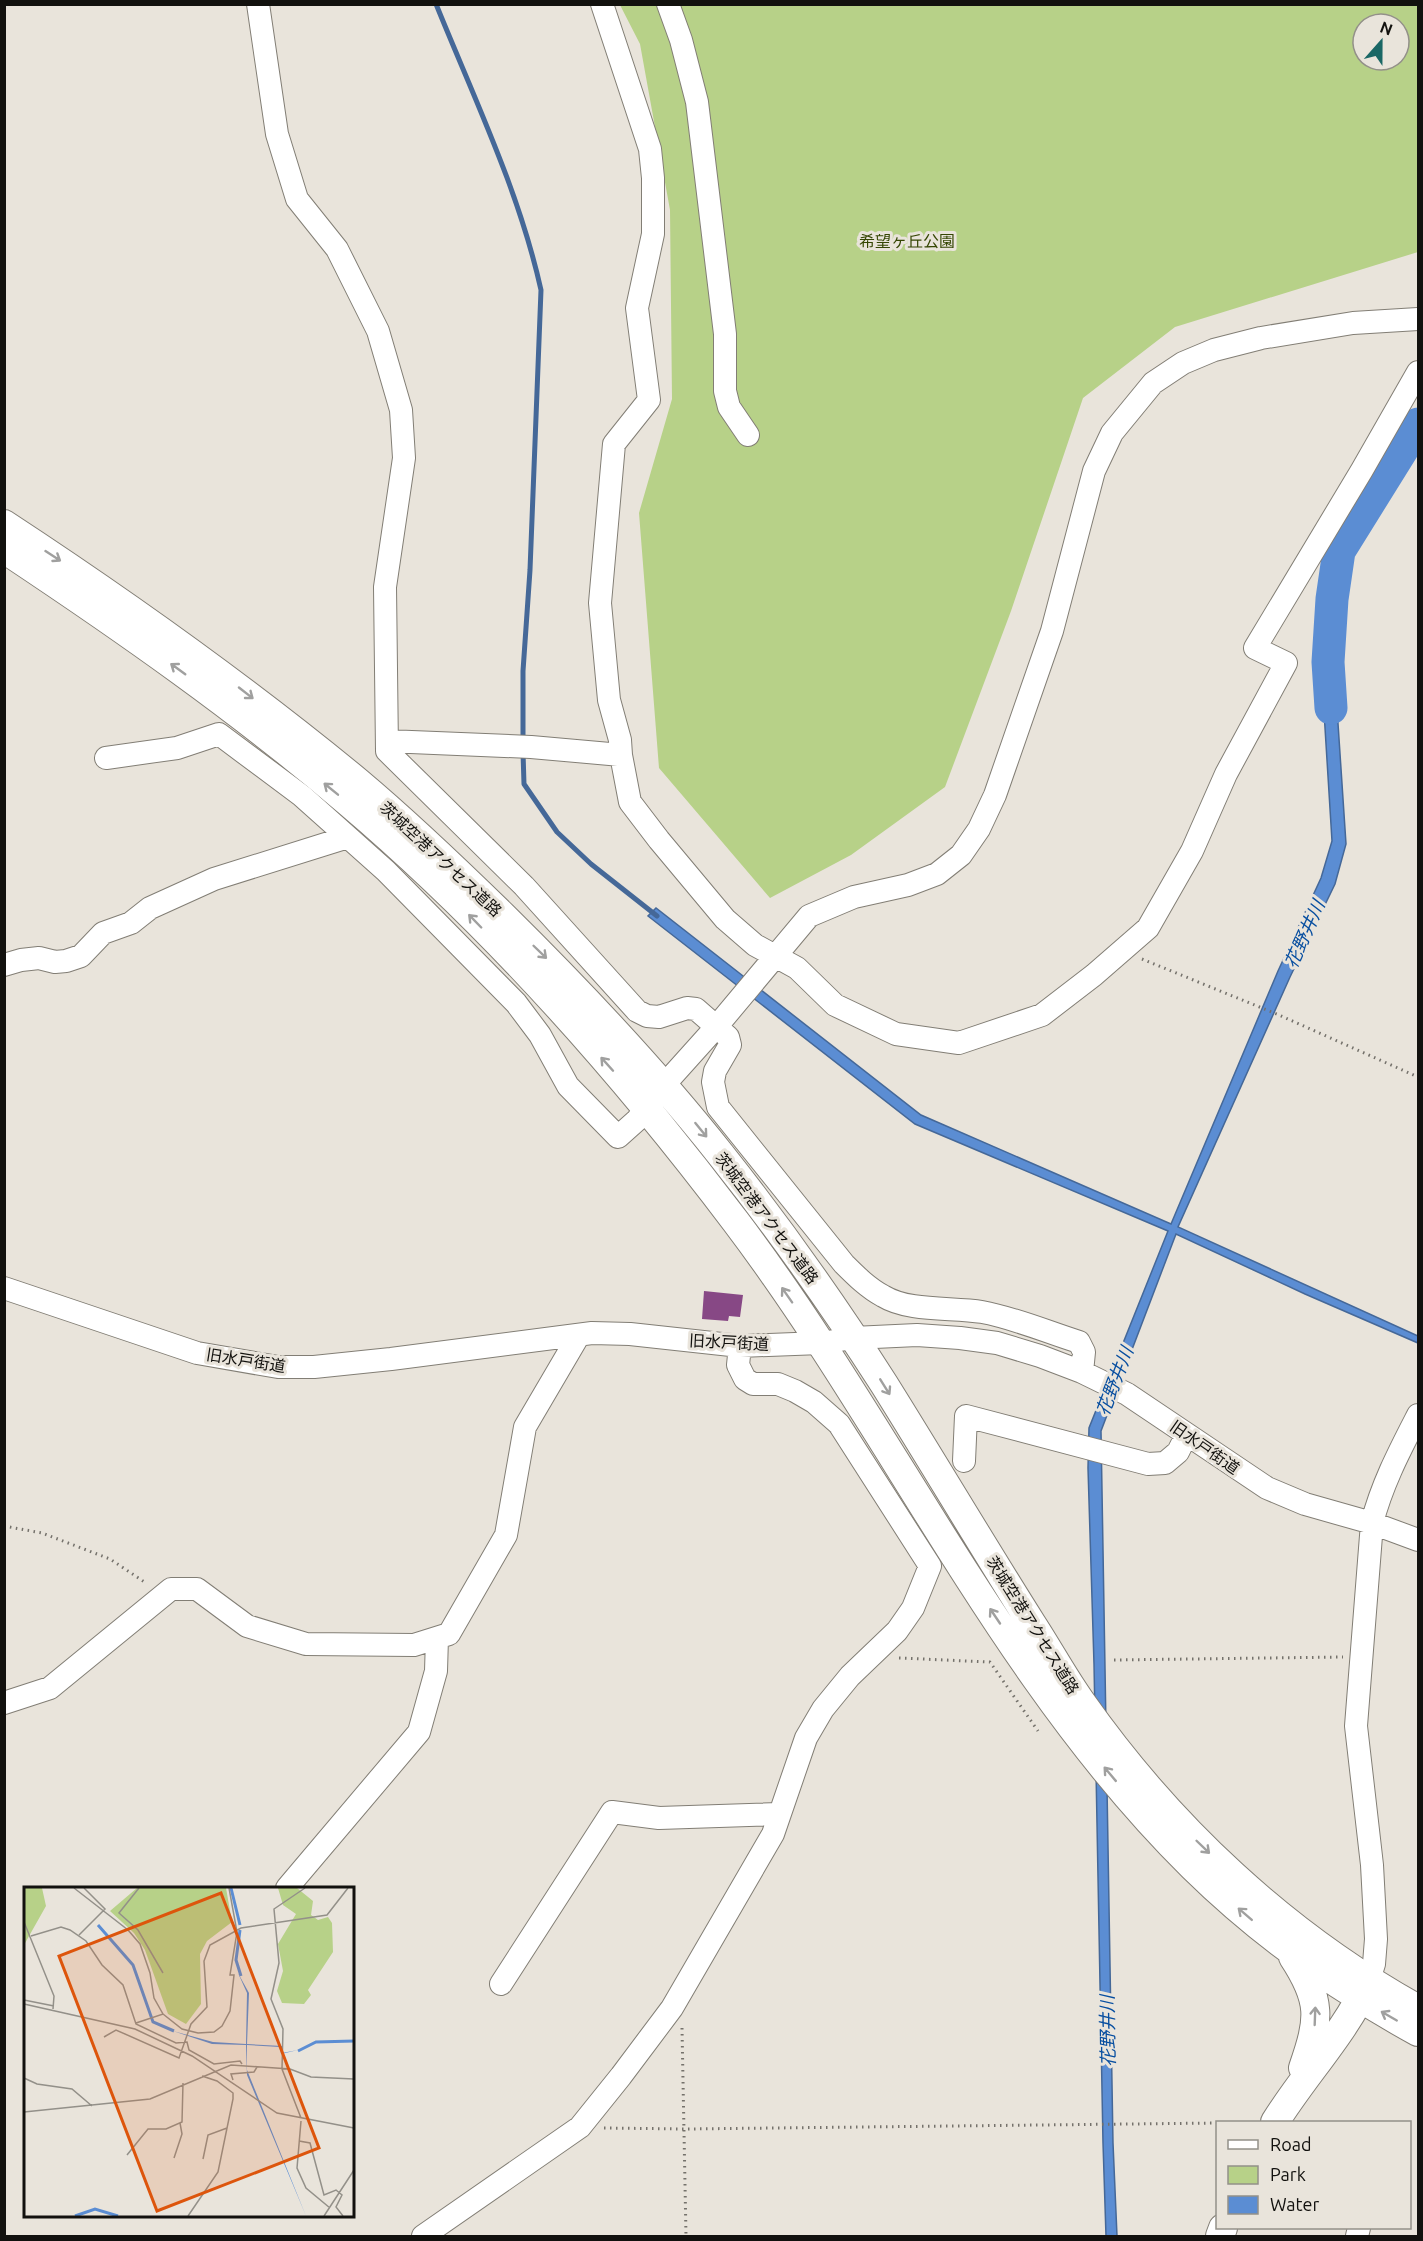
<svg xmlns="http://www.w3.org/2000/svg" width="1423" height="2241" viewBox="0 0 1423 2241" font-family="Ubuntu,'Noto Sans JP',sans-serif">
	<rect width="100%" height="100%" fill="#e9e4db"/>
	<path fill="#b7d188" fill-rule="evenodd" d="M620,5H1418V252L1175,327L1083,398L1011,611L945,787L851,855L770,898L659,768L639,513L672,399L670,210L640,44ZM1363,24H1399V60H1363Z"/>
	<path fill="#5b8dd3" stroke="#456898" stroke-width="1.5" d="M1321,663H1334L1346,844L1335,884L1290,977L1178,1227L1418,1336V1343L1305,1294L1176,1234L1101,1431L1113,2143L1117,2236H1106L1103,2143L1094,1664L1088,1468L1089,1428L1168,1231L915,1124L648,916L656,908L921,1115L1171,1224L1278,971L1321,878L1332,841Z"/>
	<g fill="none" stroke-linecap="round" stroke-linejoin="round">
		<path stroke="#456898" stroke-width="5" d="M436,4C474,98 519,191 541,290L530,570L523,671V742
			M523,752L524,784L557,832L591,864L657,916"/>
		<path stroke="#5b8dd3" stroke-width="33" d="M1331,708L1328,662L1332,599L1339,551L1418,424"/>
	</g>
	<path fill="#874885" d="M704,1291L743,1295L740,1317L729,1316L728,1321L702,1319Z"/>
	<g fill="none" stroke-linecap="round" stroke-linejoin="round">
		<defs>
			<path id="minor" d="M258,4L277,134L297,199L337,249L378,331L401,410L404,458L385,587L387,751L524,886L637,1011L647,1016L659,1017L687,1008L696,1009L728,1037L730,1045L715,1071L713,1082L718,1107L844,1264C856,1276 868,1288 883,1296C909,1312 952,1307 982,1312C1015,1318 1047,1332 1079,1342L1084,1352L1082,1372
				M602,4L650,149L653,178V234L637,308L649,400L614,444L600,603L609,700L620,740L621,755
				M668,4L681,40L697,102L725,334V391L729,407L748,435
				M387,741L531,747L621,755L630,802L659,840L725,919L755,945L797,968L835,1005L896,1034L959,1043L1042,1015L1094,975L1148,928L1192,851L1226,774L1286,663L1255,648L1362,470L1418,372
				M106,758L177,748L219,734L302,796L386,871L516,1003L540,1035L568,1086L618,1137L637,1120L664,1085L717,1026L809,916L854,897L908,885L937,874L961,855L979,829L995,795L1052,631L1094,471L1112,433L1153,383L1183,363L1214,350L1261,338L1353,323L1418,319
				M4,965L21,960L39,958L55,962L66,961L81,956L103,933L131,923L150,908L214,879L348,837
				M4,1288L197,1353L278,1367H314L391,1359L592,1333L630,1334L740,1346L821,1343L853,1338L917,1335L960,1338L997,1343L1040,1356L1082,1372L1127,1394L1267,1488L1305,1504L1372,1523L1418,1540
				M964,1461L966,1416L1148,1464L1165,1463L1178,1452L1186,1436
				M4,1703L50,1688L171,1589H197L247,1626L306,1644L414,1645L449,1634L506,1535L525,1427L579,1335
				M287,1888L419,1732L436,1671L437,1638
				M1369,1980L1374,1964L1376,1939L1372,1865L1356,1726L1372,1523C1382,1484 1400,1450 1418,1415
				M501,1984L612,1812L659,1818L780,1814
				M423,2236L580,2127L621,2076L672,2008L773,1834L806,1738L823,1709L850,1676L897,1631L913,1608L930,1566L839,1424L814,1402L795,1391L778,1384H753L745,1379L738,1365L740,1346
				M1357,2236L1359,2228"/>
			<path id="major" d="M4,524C126,604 245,689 358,782C408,824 456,870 503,916C580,992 654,1070 721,1155C779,1228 834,1306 884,1384C934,1464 982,1545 1032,1624C1049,1650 1064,1678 1082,1703C1170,1828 1285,1935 1418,2009
				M4,549C123,628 240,710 348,802C493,925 622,1071 736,1222C894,1431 1004,1681 1193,1867C1260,1933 1336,1987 1418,2032
				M1293,1957C1322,2001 1320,2019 1303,2068
				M1275,2122C1304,2075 1345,2033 1368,1982
				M1220,2236L1223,2228"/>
		</defs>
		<use href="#minor" stroke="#827e75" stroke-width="24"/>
		<use href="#major" stroke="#827e75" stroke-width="30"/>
		<path stroke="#74716b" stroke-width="3" stroke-dasharray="1.5 4.5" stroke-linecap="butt" d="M1142,959L1279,1015L1418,1077
			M4,1526L42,1533L110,1559L146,1583
			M899,1658L990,1662L1038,1731
			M1114,1660L1343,1657
			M682,2028L686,2236
			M604,2128L685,2129L1218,2123"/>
		<use href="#minor" stroke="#fff" stroke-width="22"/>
		<use href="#major" stroke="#fff" stroke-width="28"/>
	</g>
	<defs><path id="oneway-shaft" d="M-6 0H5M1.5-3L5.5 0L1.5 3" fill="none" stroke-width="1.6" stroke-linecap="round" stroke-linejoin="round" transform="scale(1.5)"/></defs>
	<g stroke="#a0a09f">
		<use href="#oneway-shaft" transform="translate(53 556) rotate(33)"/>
		<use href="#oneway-shaft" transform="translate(178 669) rotate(-144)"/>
		<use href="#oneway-shaft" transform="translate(246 693) rotate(38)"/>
		<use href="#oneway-shaft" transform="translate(331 789) rotate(-141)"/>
		<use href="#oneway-shaft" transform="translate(475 921) rotate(-134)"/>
		<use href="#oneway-shaft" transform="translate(540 952) rotate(44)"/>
		<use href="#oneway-shaft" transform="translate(607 1064) rotate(-132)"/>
		<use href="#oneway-shaft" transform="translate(701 1130) rotate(51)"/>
		<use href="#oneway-shaft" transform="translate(787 1295) rotate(-125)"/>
		<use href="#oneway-shaft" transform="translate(885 1387) rotate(58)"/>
		<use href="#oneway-shaft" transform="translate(995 1616) rotate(-124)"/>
		<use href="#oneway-shaft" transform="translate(1110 1774) rotate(-130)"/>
		<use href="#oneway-shaft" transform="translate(1203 1847) rotate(44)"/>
		<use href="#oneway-shaft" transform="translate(1245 1914) rotate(-139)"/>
		<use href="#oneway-shaft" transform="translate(1315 2016) rotate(-88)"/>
		<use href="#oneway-shaft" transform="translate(1389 2016) rotate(-150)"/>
	</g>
	<g text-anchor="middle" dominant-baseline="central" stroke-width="6" stroke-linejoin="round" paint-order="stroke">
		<g font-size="16" fill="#354603" stroke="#e9e4db">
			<text x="907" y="241">希望ヶ丘公園</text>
		</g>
		<g font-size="16" fill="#12110e" stroke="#e9e4db">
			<text transform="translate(441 859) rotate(43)">茨城空港アクセス道路</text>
			<text transform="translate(767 1218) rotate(53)">茨城空港アクセス道路</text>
			<text transform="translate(729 1342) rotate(3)">旧水戸街道</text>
			<text transform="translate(246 1360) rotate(9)">旧水戸街道</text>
			<text transform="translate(1205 1447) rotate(35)">旧水戸街道</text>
			<text transform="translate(1033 1625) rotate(58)">茨城空港アクセス道路</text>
		</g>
		<g font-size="18" font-style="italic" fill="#074ea0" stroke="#e9e4db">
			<text transform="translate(1304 934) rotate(-66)">花野井川</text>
			<text transform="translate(1114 1381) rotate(-69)">花野井川</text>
			<text transform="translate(1107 2031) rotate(-91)">花野井川</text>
		</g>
	</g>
	<g transform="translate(24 1887)">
		<rect width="330" height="330" fill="#e9e4db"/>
		<path d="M0,1H18L22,19L0,58ZM113,1H202L208,35L183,54L176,67L177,117L162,137L144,127L121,63L110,46L86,24ZM254,1H273L289,14L287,28L294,33L304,30L308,36L309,65L284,103L287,108L280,117L258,116L253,104L259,84L254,57L272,27L259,18Z" fill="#b7d188"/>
		<path d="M214,86L225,106L223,157L258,159V166L274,163L257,167L256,160L223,158V183L282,329L223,188L222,158L188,157L149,144L189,155L222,157L223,106Z" fill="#5b8dd3"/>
		<path fill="none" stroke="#5b8dd3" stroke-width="3" d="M207,1L216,38M74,38L109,78L129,135L150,144M216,43L212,73L217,89M274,164L292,155L330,154M51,329L71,322L94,329"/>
		<path fill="none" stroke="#939089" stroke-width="1.5" d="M50,1L104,43L116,57L126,86L130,111L139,127M115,1L95,26L114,43L139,86M0,35L30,109L29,122M55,48L81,22L60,1M7,49L37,40L46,43L62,54L78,78L99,98L112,137L152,156L163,155L165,163L190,177L216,174L218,177M0,113L30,119M0,117L111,142L168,169L253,226L330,241M112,136L139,127L158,142L174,146L190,145L198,139L206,124L210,88H206L213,45L205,1M80,150L92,143L155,171L167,137L183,120L180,74L186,58L217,41L303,28L324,1M0,191L13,197L48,202L68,219M209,193L207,187L230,185L233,180M0,225L126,212L207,178L266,182L287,190L330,192M277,231L258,182L259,142L247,112L255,76L250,22L281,1M277,234L273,281L282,301L306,321M275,254L286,256L300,308L312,303L318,308L312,320L319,329M103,268L124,242H142L158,235L159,196M150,271L158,247L156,236M179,272L184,248L203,241M164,329L194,285L209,212V206L193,194L178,189M300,329L330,283"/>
		<path fill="#dd550c" fill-opacity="0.15" stroke="#dd550c" stroke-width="3" d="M197,6L295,261L133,324L35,69Z"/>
		<rect width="330" height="330" fill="none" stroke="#12110e" stroke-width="3"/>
	</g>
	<rect width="1423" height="2241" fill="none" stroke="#12110e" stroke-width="12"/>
	<rect x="1216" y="2121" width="195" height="108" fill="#e9e4db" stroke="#939089" stroke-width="1.5"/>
	<rect x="1228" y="2140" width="30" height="9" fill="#ffffff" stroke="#939089" stroke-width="1.5"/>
	<text x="1270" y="2151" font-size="18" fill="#12110e">Road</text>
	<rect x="1228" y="2166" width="30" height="18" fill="#b7d188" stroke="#939089" stroke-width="1.5"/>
	<text x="1270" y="2181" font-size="18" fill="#12110e">Park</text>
	<rect x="1228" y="2196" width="30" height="18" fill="#5b8dd3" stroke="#939089" stroke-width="1.5"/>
	<text x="1270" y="2211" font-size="18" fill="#12110e">Water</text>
	<g transform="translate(1381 42) rotate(21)"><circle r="28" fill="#e9e4db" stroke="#939089" stroke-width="1.5"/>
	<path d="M0-4.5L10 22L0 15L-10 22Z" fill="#1a6765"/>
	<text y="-9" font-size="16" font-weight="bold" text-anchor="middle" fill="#12110e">N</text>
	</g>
</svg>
